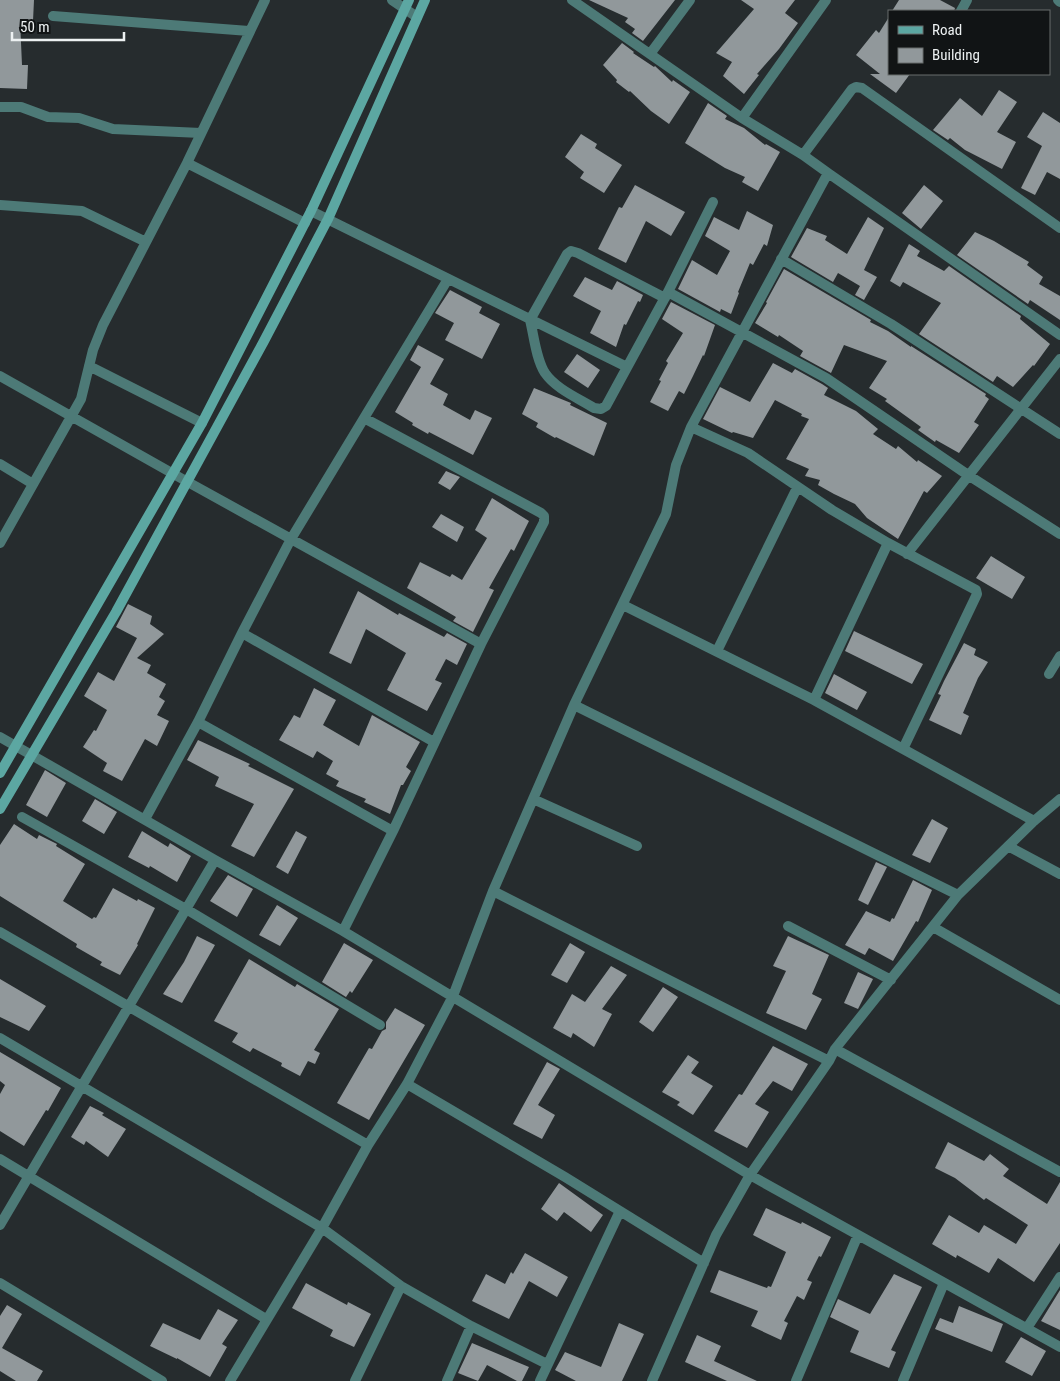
<svg xmlns="http://www.w3.org/2000/svg" width="1060" height="1381" viewBox="0 0 1060 1381" font-family="'Roboto Condensed',sans-serif">
	<rect width="100%" height="100%" fill="#262c2e"/>
	<path fill="#91989b" d="M0,0H34L33,21L20,20L22,65H28L27,89L0,88Z
		M589,0H675L643,41L632,33L635,29L625,22L628,18Z
		M741,0H795L785,13L798,23L779,49L757,74L759,75L744,94L723,76L732,62L716,53L754,9Z
		M899,0H940L955,8L954,11H892Z
		M889,17V74H910L896,93L870,74H880L856,55L876,30L879,33Z
		M622,43L634,52L633,53L654,67L655,66L672,82L673,80L690,92L669,124L651,111L630,91L629,92L616,82L617,80L603,65Z
		M999,90L1017,102L997,132L1016,142L1002,169L965,150L950,138L948,140L933,130L960,98L982,116Z
		M708,103L727,116L725,119L744,128L765,145L766,144L780,152L758,191L742,182L745,177L725,168L685,143Z
		M1043,112L1060,123V179L1047,172L1035,195L1021,188L1042,146L1027,137Z
		M581,134L597,144L595,148L622,165L604,193L580,178L584,172L565,157Z
		M635,185L685,212L671,236L646,221L626,263L598,249L619,207L622,208Z
		M924,185L943,201L921,229L902,213Z
		M747,211L773,225L767,246L764,244L753,265L750,263L738,292L739,293L731,314L721,309L720,312L678,289L692,260L717,275L730,251L705,236L714,217L739,230Z
		M868,217L884,228L864,270L877,277L864,300L855,295L860,286L838,273L833,282L791,257L807,228L827,236L825,240L847,254Z
		M975,232L994,241L1029,262L1027,265L1043,277L1039,284L1060,296V320L1030,300L1028,304L957,255Z
		M909,244L920,251L917,256L944,271L949,266L1021,316L1020,319L1050,344L1034,366L1033,365L1013,387L997,376L993,382L919,334L941,303L903,282L900,287L890,281Z
		M784,269L871,320L870,322L888,331L911,347V346L986,394L985,396L989,399L974,422L979,425L959,453L936,440L935,442L918,430L921,427L885,401L887,399L869,388L887,361L844,345L831,373L800,356L803,351L779,335L778,337L755,323L767,303L766,302Z
		M585,277L612,290L617,281L643,295L640,302L638,301L626,325L624,324L616,347L590,333L601,311L573,296Z
		M450,290L482,307L479,313L500,324L482,359L445,340L454,323L435,313Z
		M671,302L715,325L704,356L703,355L693,376L684,394L679,391L668,411L650,402L661,381L659,380L668,363L666,361L683,333L662,319Z
		M418,345L444,359L430,384L448,394L443,405L470,420L475,410L492,418L473,455L429,432L428,434L412,425L413,423L395,412L421,367L410,360Z
		M577,354L600,370L588,388L564,372Z
		M773,363L792,373L795,369L822,384L828,388L824,395L856,411L878,429L873,434L896,449L898,446L917,462L918,460L942,476L927,493L924,491L898,539L867,518L855,504L834,494L818,485L820,480L805,476L809,469L786,459L809,419L801,416L802,414L775,400L753,438L733,432L732,433L703,419L720,387L750,402Z
		M534,388L571,403L570,405L607,423L594,456L556,437L555,438L536,427L538,423L522,414Z
		M446,471L460,477L450,490L438,483Z
		M492,498L529,521L514,551L511,549L489,588L494,590L473,632L453,621L456,617L407,588L420,562L450,577L452,574L462,580L487,538L475,530Z
		M441,514L464,527L457,542L432,527Z
		M991,556L1025,577L1012,599L976,578Z
		M358,591L398,615L399,613L444,637L447,633L467,644L457,665L446,659L435,680L442,683L427,711L387,690L406,653L366,629L351,664L329,653Z
		M128,604L152,616L150,624L164,634L137,658L151,665L147,673L166,684L159,697L165,701L157,715L169,721L157,746L145,739L122,781L103,771L107,763L83,747L94,730L96,731L107,710L84,696L98,672L114,681L137,638L116,627Z
		M854,631L923,664L912,684L845,651Z
		M964,643L976,649L974,655L988,662L978,678L963,713L969,716L961,735L929,720L941,695L938,694L944,681Z
		M834,674L867,692L857,710L825,693Z
		M314,688L336,700L323,725L359,746L372,715L420,742L406,767L411,771L403,785H401L390,814L364,802L366,799L336,786L339,781L326,774L333,761L317,751L313,758L279,740L294,715L300,718Z
		M198,740L250,764L248,766L294,789L254,857L231,846L254,804L215,786L219,777L187,760Z
		M45,770L66,783L47,817L26,805Z
		M95,799L117,812L104,834L82,821Z
		M932,819L948,828L930,863L912,855Z
		M14,824L37,839L39,835L57,844L56,846L85,864L63,901L92,919L94,917L96,918L113,888L137,901L138,899L155,908L137,944L138,945L120,975L100,965L102,962L76,947L77,944L0,896V845Z
		M142,831L168,847L170,843L191,856L177,882L150,866L149,868L128,857Z
		M296,831L307,837L288,874L276,867Z
		M876,862L887,867L868,905L858,900Z
		M228,875L253,889L237,917L210,901Z
		M913,880L932,890L918,922L916,921L893,961L869,948L865,955L845,945L866,911L890,922L892,918L894,919Z
		M277,905L298,918L280,946L259,935Z
		M197,936L215,945L182,1003L163,994L184,962Z
		M788,936L829,955L812,994L822,999L806,1030L766,1013L786,971L773,966Z
		M344,943L373,960L352,993L350,991L346,997L322,982Z
		M570,943L585,952L567,983L551,975Z
		M249,959L295,987L297,984L339,1009L314,1050L320,1053L315,1064L308,1061L300,1076L281,1066L282,1063L253,1048L250,1052L232,1042L238,1033L214,1021Z
		M611,966L627,975L602,1009L612,1014L594,1047L573,1033L571,1038L553,1028L572,994L585,1002Z
		M858,972L873,979L858,1009L844,1003Z
		M0,979L46,1006L29,1031L0,1017Z
		M663,987L678,997L653,1032L639,1022Z
		M395,1008L425,1025L369,1120L337,1103L369,1048L372,1049L382,1031L386,1029V1022Z
		M773,1046L808,1064L792,1091L773,1081L755,1104L769,1112L747,1148L714,1131L739,1094L742,1095Z
		M0,1052L61,1088L48,1111L46,1110L24,1146L0,1131V1094L5,1085L0,1081Z
		M688,1055L699,1062L691,1073L713,1086L693,1115L677,1105L680,1102L662,1092Z
		M547,1062L560,1069L538,1105L555,1115L542,1139L513,1124Z
		M90,1106L104,1113L102,1115L126,1129L108,1157L86,1141L84,1145L71,1137Z
		M948,1142L984,1161L990,1154L1009,1169L1003,1176L1047,1204L1060,1182V1243L1034,1282L998,1258L989,1273L957,1255L956,1258L932,1244L949,1215L979,1233L984,1225L1016,1244L1028,1225L986,1198L984,1200L955,1178L935,1168Z
		M559,1183L603,1215L591,1232L564,1212L557,1221L541,1209Z
		M766,1208L801,1224L802,1222L831,1237L821,1257L819,1256L807,1280L812,1282L804,1300L797,1296L784,1321L788,1323L781,1340L751,1326L758,1311L710,1292L719,1270L767,1288L768,1286L771,1287L786,1252L753,1235Z
		M525,1253L568,1277L557,1297L529,1281L509,1319L472,1301L486,1274L505,1284L511,1272L513,1274Z
		M894,1274L922,1287L891,1350L896,1352L889,1368L850,1352L859,1331L830,1317L838,1299L870,1314Z
		M306,1283L347,1305L348,1302L371,1314L354,1347L330,1336L333,1330L292,1308Z
		M1060,1290V1330L1041,1321Z
		M7,1305L22,1314L2,1348L43,1371L37,1381H16L0,1371V1316Z
		M959,1306L1003,1324L992,1352L935,1329L940,1318L953,1323Z
		M218,1309L238,1320L222,1344L227,1347L210,1377L177,1358V1359L150,1346L163,1323L200,1340Z
		M619,1323L644,1334L622,1381H576L555,1370L565,1352L601,1367Z
		M697,1335L721,1346L714,1361L757,1381H727L685,1362Z
		M1021,1337L1046,1351L1032,1376L1005,1362Z
		M472,1343L529,1367L522,1381H517L487,1365L478,1381L458,1373Z"/>
	<g fill="none" stroke-linecap="round" stroke-linejoin="round">
		<path stroke="#4d7a77" stroke-width="10" d="M392,0L417,17
			M572,0L742,118L826,0
			M1058,0L1060,2
			M961,11L967,0
			M53,16L249,31
			M650,54L690,0
			M0,107H21L48,117L79,118L113,129L201,133
			M803,155L852,89L856,87L862,88L1060,228
			M187,163L305,223
			M828,173L1060,335
			M0,205L82,211L146,242
			M311,211L627,367
			M781,259L891,324L1060,434
			M668,292L826,378L968,475L1060,534
			M665,298L578,253L571,251L567,254L530,320C534,336 536,359 545,373C556,389 578,398 594,408L601,409L606,406L668,292L713,202
			M89,366L202,423
			M0,376L186,481L481,644
			M691,427L748,453L832,510L888,543L976,590L977,594L903,749
			M0,464L33,484
			M0,543L81,399L93,350L103,325L187,163L265,0
			M907,554L1060,359
			M623,605L814,700L1034,821
			M242,633L434,742
			M717,651L797,488
			M1049,674L1060,656
			M814,700L888,543
			M574,705L958,895
			M198,722L393,831
			M0,737L215,860L343,931L750,1175L1060,1347
			M533,799L637,846
			M22,817L186,909L380,1025
			M145,819L198,722L242,633L291,539L448,279
			M1008,846L1060,874
			M493,891L829,1061
			M788,926L891,980
			M933,927L1060,1000
			M343,931L393,831L481,644L544,522V516L541,513L364,418
			M0,932L368,1145
			M0,1038L322,1228L401,1286L471,1326L547,1364
			M835,1049L1060,1172
			M407,1084L565,1177L704,1263
			M0,1159L266,1319
			M0,1225L215,860
			M0,1283L162,1381
			M1027,1328L1060,1277
			M230,1381L322,1228L368,1145L407,1084L453,996L493,891L574,705L666,514L676,465L691,427L828,173L803,155L742,118
			M355,1381L401,1286
			M447,1381L471,1326
			M540,1381L620,1211
			M652,1381L716,1235L750,1175L829,1061L835,1049L958,895L1034,821L1060,799
			M796,1381L858,1235
			M903,1381L944,1283"/>
		<path stroke="#5ca7a2" stroke-width="10" d="M0,773L202,423L311,211L409,0
			M0,809L116,612L264,341L328,219L425,0"/>
	</g>
	<rect x="888" y="10" width="162" height="65" fill="#111415" stroke="#696c6d"/>
	<rect x="898" y="26" width="25" height="8" fill="#5ca7a2" stroke="#696c6d"/>
	<text x="932" y="35" font-size="15" fill="#edf1f2">Road</text>
	<rect x="898" y="48" width="25" height="15" fill="#91989b" stroke="#696c6d"/>
	<text x="932" y="60" font-size="15" fill="#edf1f2">Building</text>
	<path d="M12 32v8h112v-8" fill="none" stroke="#edf1f2" stroke-width="2.5"/>
	<text x="20" y="32" font-size="15" fill="#edf1f2" stroke="#111415" stroke-width="4" paint-order="stroke">50 m</text>
</svg>
